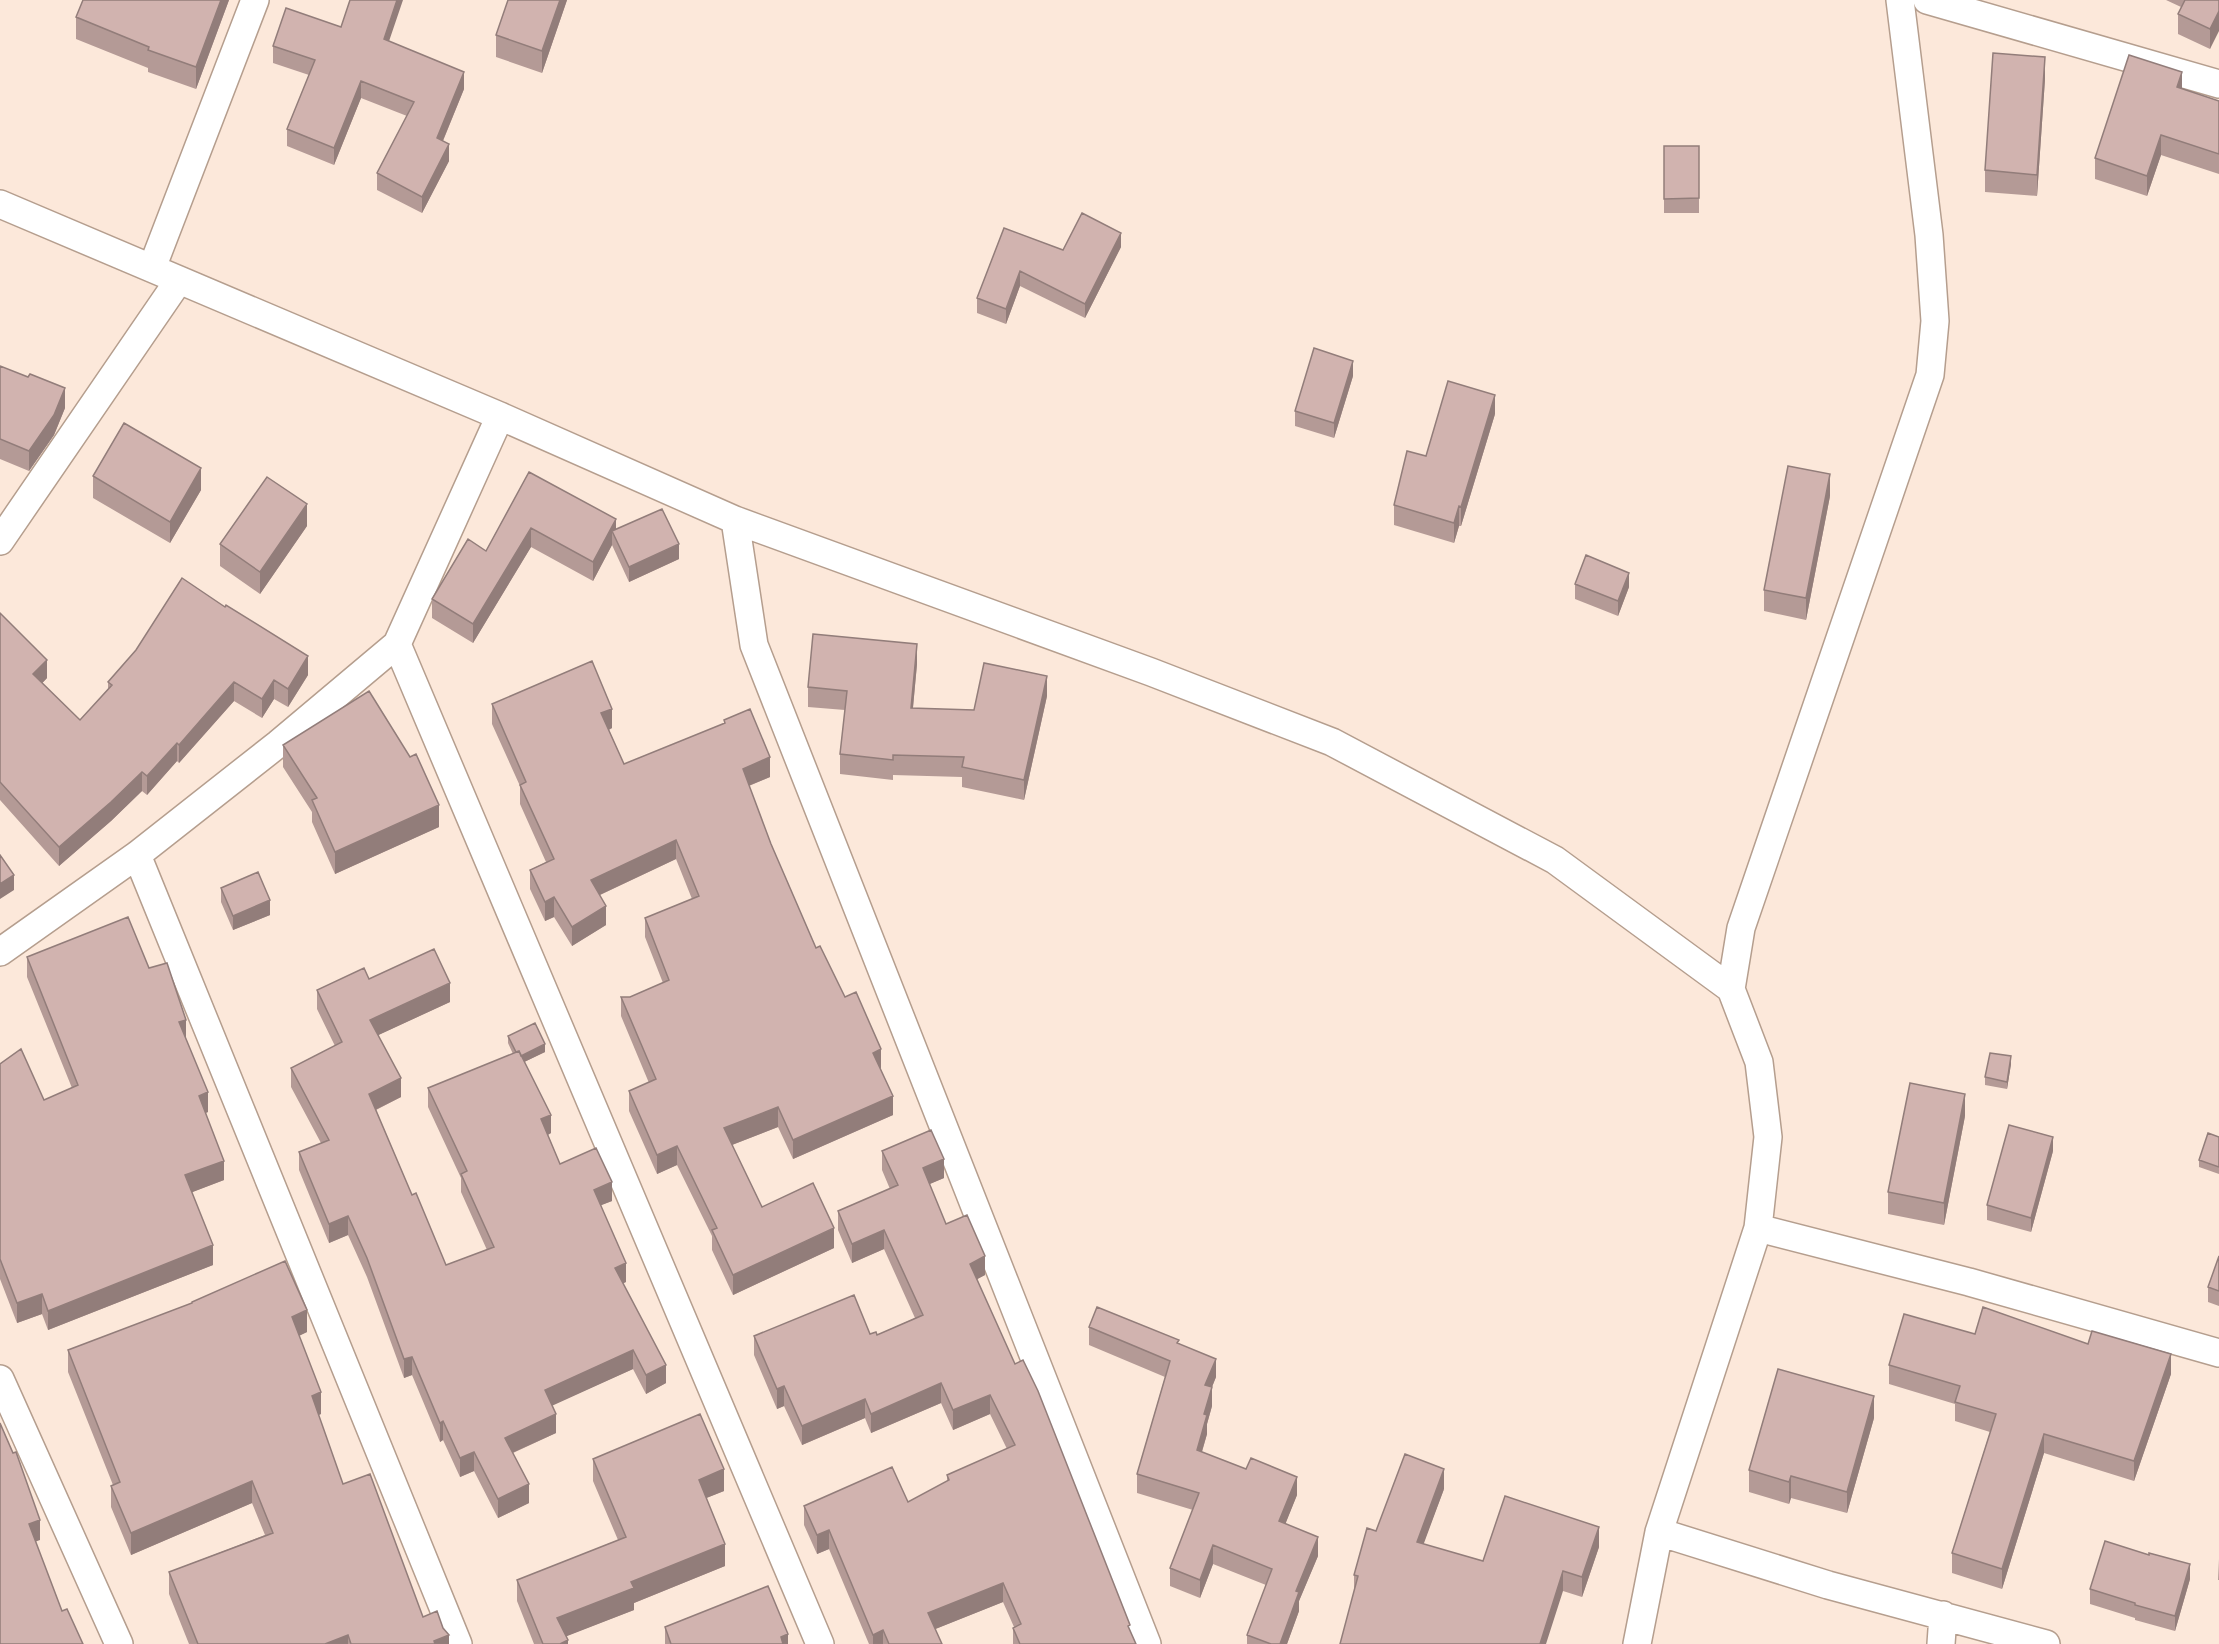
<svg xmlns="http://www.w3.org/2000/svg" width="2219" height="1644" viewBox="0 0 2219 1644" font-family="'Fira Sans',sans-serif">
	<rect width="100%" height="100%" fill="#fce8da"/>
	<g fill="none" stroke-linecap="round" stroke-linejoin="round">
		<defs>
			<path id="minor" d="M1927,0L2219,84
				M0,204L500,416L735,520L754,645L1147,1644
				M152,268L255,0
				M735,520L1151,672L1332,742L1555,860L1731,989
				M0,541L179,280
				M397,644L820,1644
				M137,855L458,1644
				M0,952L137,855L278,744L397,644L500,416
				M1758,1228L1969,1282L2219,1353
				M0,1379L119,1644
				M1659,1532L1828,1585L2046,1644
				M1637,1644L1659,1532L1758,1228L1768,1137L1759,1062L1731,989L1741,928L1930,375L1935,321L1929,235L1900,0
				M1941,1644L1943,1615"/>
		</defs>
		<use href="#minor" stroke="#b59e8e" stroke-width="30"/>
		<use href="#minor" stroke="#fff" stroke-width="27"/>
	</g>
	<path fill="#b49a96" d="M83,0H229L196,89L148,72V68L76,39V17Z
		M508,0H567L542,73L496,57V35Z
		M2166,0H2219L2210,49L2178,34V14L2181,7Z
		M341,27L389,42L464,89L443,141L449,161L422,213L377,190V173L407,116L361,98L334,165L287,146V129L309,75L273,63V46Z
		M2045,79L2037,196L1985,192V170Z
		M2182,89L2219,101V174L2161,155L2147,196L2095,179V158Z
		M1664,146H1699V213H1664Z
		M1004,228L1063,250L1121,247L1085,318L1020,286L1006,324L977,313V298Z
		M0,366L65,408L54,435L29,471L0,459Z
		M1353,376L1334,438L1295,426V411Z
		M1495,414L1461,526H1459L1454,543L1394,525V505Z
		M529,472L616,530L679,559L629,582L612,545L593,581L531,547L473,643L432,618V599L486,551Z
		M93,476L201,490L170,543L93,498Z
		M1830,496L1806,620L1764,611V590Z
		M307,526L260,594L220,566V544Z
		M1575,584L1629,587L1618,616L1575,599Z
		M0,613L47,678L42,683L80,720L108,689V682L308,675L288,707L274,699L262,718L234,701L179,763L177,761L147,795L142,791L111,821L59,866L0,800Z
		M917,664L913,708L974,710L1047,696L1024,800L962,787V777L893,775V780L840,774V754L845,710L808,707V687Z
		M492,704L612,728L609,730L624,764L724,724V720L770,777L749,786L771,844L816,948L881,1068L880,1069L893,1115L793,1159L778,1127L732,1145L762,1207L834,1248L733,1295L712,1250V1236L677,1165L657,1174L629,1111V1091L649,1083L621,1016V997H630L663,983L645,937V918L692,899L676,859L600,895L606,925L572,946L554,917L545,921L530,889V870L546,862L520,804V786L492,724Z
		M283,745L439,827L335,874L312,822V812L283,767Z
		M221,888L270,915L233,930L221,902Z
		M27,957L149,968L186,1040L208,1112L206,1113L224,1180L192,1192L213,1265L48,1330L42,1314L17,1323L0,1279V1064L44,1100L72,1088L27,977Z
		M369,979L450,1002L378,1035L401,1097L376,1110L412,1195L446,1265L487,1250L461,1192V1178L428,1107V1088L513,1054L508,1043V1036L545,1052L524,1062L551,1133L548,1135L560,1164L612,1201L601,1205L626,1282L623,1283L666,1383L646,1394L633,1369L552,1405L556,1433L513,1453L529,1503L498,1518L474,1471L460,1477L443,1440L440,1442L412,1375L404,1378L367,1277L348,1235L329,1243L299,1170V1152L321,1143L291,1087V1068L335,1046L317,1009V990Z
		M2011,1064L2007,1089L1985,1085V1077Z
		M1965,1116L1944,1225L1888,1214V1192Z
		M2219,1137V1174L2199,1167V1160Z
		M882,1151L944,1178L929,1184L946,1224L985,1275L977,1279L1136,1644H1013V1628L1014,1627L1003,1602L935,1629L942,1644H869L829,1549L817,1554L804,1525V1506L908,1502L947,1482V1475L1007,1449L990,1414L953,1430L941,1403L871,1433L865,1418L802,1445L784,1406L777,1409L754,1355V1336L870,1334L877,1335L915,1318L884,1249L852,1263L838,1230V1211L890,1189L882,1170Z
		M2053,1151L2031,1232L1987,1220V1205Z
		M2219,1256V1306L2208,1302V1287Z
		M192,1302L307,1332L299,1336L321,1414L318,1415L343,1484L423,1617L449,1644H189L169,1594V1572L265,1535L252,1503L131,1555L111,1507V1486L113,1485L68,1372V1350L192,1303Z
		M1089,1327L1179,1343L1216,1377L1212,1387V1406L1207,1424V1434L1202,1452L1297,1495L1285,1524L1318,1556L1299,1601V1611L1287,1644H1247V1635L1266,1585L1213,1564L1200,1598L1170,1586V1568L1193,1510L1137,1493V1474L1165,1377L1089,1345Z
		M1975,1334L2171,1374L2134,1481L2044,1453L2002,1589L1952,1573V1553L1990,1432L1955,1421V1404L1889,1384V1365Z
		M1874,1418L1847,1513L1791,1498L1789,1504L1749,1492V1470Z
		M593,1459L724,1491L706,1498L725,1566L634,1603V1610L566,1636L568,1644H534L517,1601V1580L618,1540L593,1481Z
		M1444,1489L1423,1544L1483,1561L1599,1547L1582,1597L1563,1591L1354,1592V1575Z
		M2219,1559V1580H2218Z
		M2190,1579L2175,1631L2135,1620V1618L2090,1604V1589Z
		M665,1627L788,1644H665Z"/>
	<path fill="#927d7a" d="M221,0H229L196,89V67Z
		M397,0H403L384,56V39Z
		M560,0H567L542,73V51Z
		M2219,11V31L2210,49V29Z
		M2045,57V79L2037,196V175Z
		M464,72V89L437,155V138Z
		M2182,72V93L2177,87Z
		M361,81V98L334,165V148Z
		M2161,135V155L2147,196V176Z
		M449,144V161L422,213V197Z
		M1121,233V247L1085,318V304Z
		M1020,271V286L1006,324V309Z
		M1353,361V376L1334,438V423Z
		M65,388V408L54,435L29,471V451Z
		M1495,395V414L1461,526V507Z
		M201,468V490L170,543V522Z
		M1830,474V496L1806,620V598Z
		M307,504V526L260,594V572Z
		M1459,506V526L1454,543V523Z
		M616,519V538L612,531V545L593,581V562Z
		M531,528V547L473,643V624Z
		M679,544V559L629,582V567Z
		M1629,573V587L1618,616V601Z
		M917,644V664L911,728V708Z
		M308,656V675L288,707V689Z
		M47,660V678L33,693V674Z
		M1047,676V696L1024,800V780Z
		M274,680V699L262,718V699Z
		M234,682V701L179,763V745Z
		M612,709V728L601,733V713Z
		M177,743V761L147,795V776Z
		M770,757V777L743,788V769Z
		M142,772V791L111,821L59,866V847Z
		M439,805V827L335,874V852Z
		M676,840V859L591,899V880Z
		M14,875V890L0,899V884Z
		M554,897V917L545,921V902Z
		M270,900V915L233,930V916Z
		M606,906V925L572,946V927Z
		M450,983V1002L370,1039V1020Z
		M186,1020V1040L179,1022Z
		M545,1044V1052L518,1065V1057Z
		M881,1049V1068L873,1072V1053Z
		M2011,1056V1064L2007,1089V1082Z
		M401,1078V1097L369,1113V1094Z
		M208,1092V1112L199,1115V1096Z
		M1965,1094V1116L1944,1225V1203Z
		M893,1096V1115L793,1159V1140Z
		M778,1107V1127L724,1148V1128Z
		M551,1115V1133L541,1138V1119Z
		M2053,1137V1151L2031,1232V1218Z
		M677,1146V1165L657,1174V1155Z
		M944,1159V1178L923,1187V1168Z
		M224,1161V1180L185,1195V1175Z
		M612,1182V1201L594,1208V1190Z
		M348,1216V1235L329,1243V1224Z
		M834,1228V1248L733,1295V1275Z
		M884,1230V1249L852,1263V1244Z
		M213,1245V1265L48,1330V1311Z
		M985,1256V1275L970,1283V1264Z
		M626,1263V1282L615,1287V1268Z
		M42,1294V1314L17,1323V1303Z
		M307,1310V1332L292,1339V1317Z
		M633,1350V1369L545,1409V1390Z
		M2171,1354V1374L2134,1481V1461Z
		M412,1357V1375L404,1378V1359Z
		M1216,1359V1377L1205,1404V1385Z
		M666,1365V1383L646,1394V1375Z
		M941,1383V1403L871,1433V1414Z
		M784,1386V1406L777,1409V1389Z
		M1212,1387V1406L1207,1424V1434L1197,1468V1450L1204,1414Z
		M321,1392V1414L312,1418V1396Z
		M990,1395V1414L953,1430V1410Z
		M1874,1396V1418L1847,1513V1492Z
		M865,1399V1418L802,1445V1426Z
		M556,1414V1433L505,1456V1438Z
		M443,1421V1440L440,1442V1423Z
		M2044,1434V1453L2002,1589V1569Z
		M474,1452V1471L460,1477V1458Z
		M724,1469V1491L699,1501V1480Z
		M1444,1469V1489L1417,1562V1542Z
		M1791,1476V1498L1789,1504V1482Z
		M1297,1477V1495L1279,1540V1521Z
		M252,1481V1503L131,1555V1533Z
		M529,1484V1503L498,1518V1499Z
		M40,1520V1540L29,1544V1524Z
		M1599,1527V1547L1582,1597V1577Z
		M829,1530V1549L817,1554V1535Z
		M1318,1537V1556L1299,1601V1611L1287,1644H1280L1296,1591Z
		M725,1544V1566L634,1603V1610L557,1640V1618L631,1582Z
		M1213,1545V1564L1200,1598V1580Z
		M2190,1564V1579L2175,1631V1616Z
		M1563,1571V1591L1546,1644H1540Z
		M1003,1583V1602L928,1632V1613Z
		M883,1630V1644H873V1635Z
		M788,1634V1644H781V1637Z
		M348,1635V1644H325Z
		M449,1635V1644H434V1641Z
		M568,1640V1644H560Z"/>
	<path fill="#d1b3af" stroke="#927d7a" stroke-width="1.5" d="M83,0H221L196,67L148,50L149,47L76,17Z
		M350,0H397L384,39L464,72L437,138L449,144L422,197L377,173L414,102L361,81L334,148L287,129L315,60L273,46L286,8L341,27Z
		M508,0H560L542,51L496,35Z
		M2185,0H2219V11L2210,29L2178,14Z
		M1993,53L2045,57L2037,175L1985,170Z
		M2129,55L2182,72L2177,87L2219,101V154L2161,135L2147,176L2095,158Z
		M1664,146H1699V198L1664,199Z
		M1082,213L1121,233L1085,304L1020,271L1006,309L977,298L1004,228L1063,250Z
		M1314,348L1353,361L1334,423L1295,411Z
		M0,366L28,377L30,374L65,388L54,415L29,451L0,439Z
		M1448,381L1495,395L1461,507L1459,506L1454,523L1394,505L1407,451L1426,456Z
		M124,423L201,468L170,522L93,476Z
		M1788,466L1830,474L1806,598L1764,590Z
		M529,472L616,519L593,562L531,528L473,624L432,599L468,539L486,551Z
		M267,477L307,504L260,572L220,544Z
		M662,509L679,544L629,567L612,531Z
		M1586,555L1629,573L1618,601L1575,584Z
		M182,578L225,607L226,605L308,656L288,689L274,680L262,699L234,682L179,745L177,743L147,776L142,772L111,802L59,847L0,782V613L47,660L33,674L80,720L112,685L108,682L136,650Z
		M813,634L917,644L911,708L974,710L984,663L1047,676L1024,780L962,767L964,757L893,755V760L840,754L847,691L808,687Z
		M592,661L612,709L601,713L624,764L725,723L724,720L750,709L770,757L743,769L771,844L816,948L820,946L845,997L856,992L881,1049L873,1053L893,1096L793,1140L778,1107L724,1128L762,1207L813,1183L834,1228L733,1275L712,1230L717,1228L677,1146L657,1155L629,1091L656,1079L621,997H630L669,980L645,918L699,896L676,840L591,880L606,906L572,927L554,897L545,902L530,870L554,859L520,785L526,782L492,704Z
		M369,691L410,757L416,754L439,805L335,852L312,800L317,798L283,745Z
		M0,855L14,875L0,884Z
		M258,872L270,900L233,916L221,888Z
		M128,917L149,968L167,963L186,1020L179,1022L208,1092L199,1096L224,1161L185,1175L213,1245L48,1311L42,1294L17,1303L0,1259V1064L21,1049L44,1100L78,1085L27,957Z
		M434,949L450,983L370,1020L401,1078L369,1094L412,1195L416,1193L446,1265L494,1247L461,1174L467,1171L428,1088L519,1051L551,1115L541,1119L560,1164L596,1148L612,1182L594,1190L626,1263L615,1268L666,1365L646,1375L633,1350L545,1390L556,1414L505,1438L529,1484L498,1499L474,1452L460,1458L443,1421L440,1423L412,1357L404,1359L367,1258L348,1216L329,1224L299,1152L329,1140L291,1068L342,1042L317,990L364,968L369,979Z
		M535,1023L545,1044L521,1056L519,1051L516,1052L508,1036Z
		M1990,1053L2011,1056L2007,1082L1985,1077Z
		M1910,1083L1965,1094L1944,1203L1888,1192Z
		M2009,1125L2053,1137L2031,1218L1987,1205Z
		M931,1130L944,1159L923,1168L946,1224L967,1215L985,1256L970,1264L1015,1364L1023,1360L1038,1391L1130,1625L1128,1626L1136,1644H1020L1013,1628L1021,1624L1003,1583L928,1613L942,1644H889L883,1630L873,1635L829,1530L817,1535L804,1506L892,1467L908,1502L949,1480L947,1475L1015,1445L990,1395L953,1410L941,1383L871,1414L865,1399L802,1426L784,1386L777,1389L754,1336L854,1295L870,1334L876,1332L877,1335L923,1315L884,1230L852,1244L838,1211L898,1185L882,1151Z
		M2208,1133L2219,1137V1167L2199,1160Z
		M2219,1256V1291L2208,1287Z
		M285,1261L307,1310L292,1317L321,1392L312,1396L343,1484L370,1474L423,1617L437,1611L443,1628L449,1635L434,1641L435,1644H351L348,1635L325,1644H198L169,1572L273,1533L252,1481L131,1533L111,1486L120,1482L68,1350L192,1303V1302Z
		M1097,1307L1179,1340L1177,1343L1216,1359L1205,1385L1212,1387L1204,1414L1207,1415L1197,1450L1246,1469L1251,1458L1297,1477L1279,1521L1318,1537L1296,1591L1299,1592L1280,1644H1271L1247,1635L1272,1569L1213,1545L1200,1580L1170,1568L1199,1493L1137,1474L1170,1361L1089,1327Z
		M1983,1307L2088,1344L2092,1331L2171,1354L2134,1461L2044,1434L2002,1569L1952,1553L1996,1414L1955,1402L1960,1386L1889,1365L1904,1314L1975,1334Z
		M1778,1369L1874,1396L1847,1492L1791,1476L1789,1482L1749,1470Z
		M700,1414L724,1469L699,1480L725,1544L631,1582L634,1588L557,1618L568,1640L560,1644H543L517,1580L626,1537L593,1459Z
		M0,1423L13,1453L16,1452L40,1520L29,1524L62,1611L67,1609L83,1644H0Z
		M1405,1454L1444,1469L1417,1542L1483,1561L1505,1496L1599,1527L1582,1577L1563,1571L1540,1644H1340L1358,1576L1354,1575L1367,1528L1376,1531Z
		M2105,1541L2149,1555V1553L2190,1564L2175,1616L2135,1605V1603L2090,1589Z
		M768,1586L788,1634L781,1637L783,1644H671L665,1627Z"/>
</svg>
